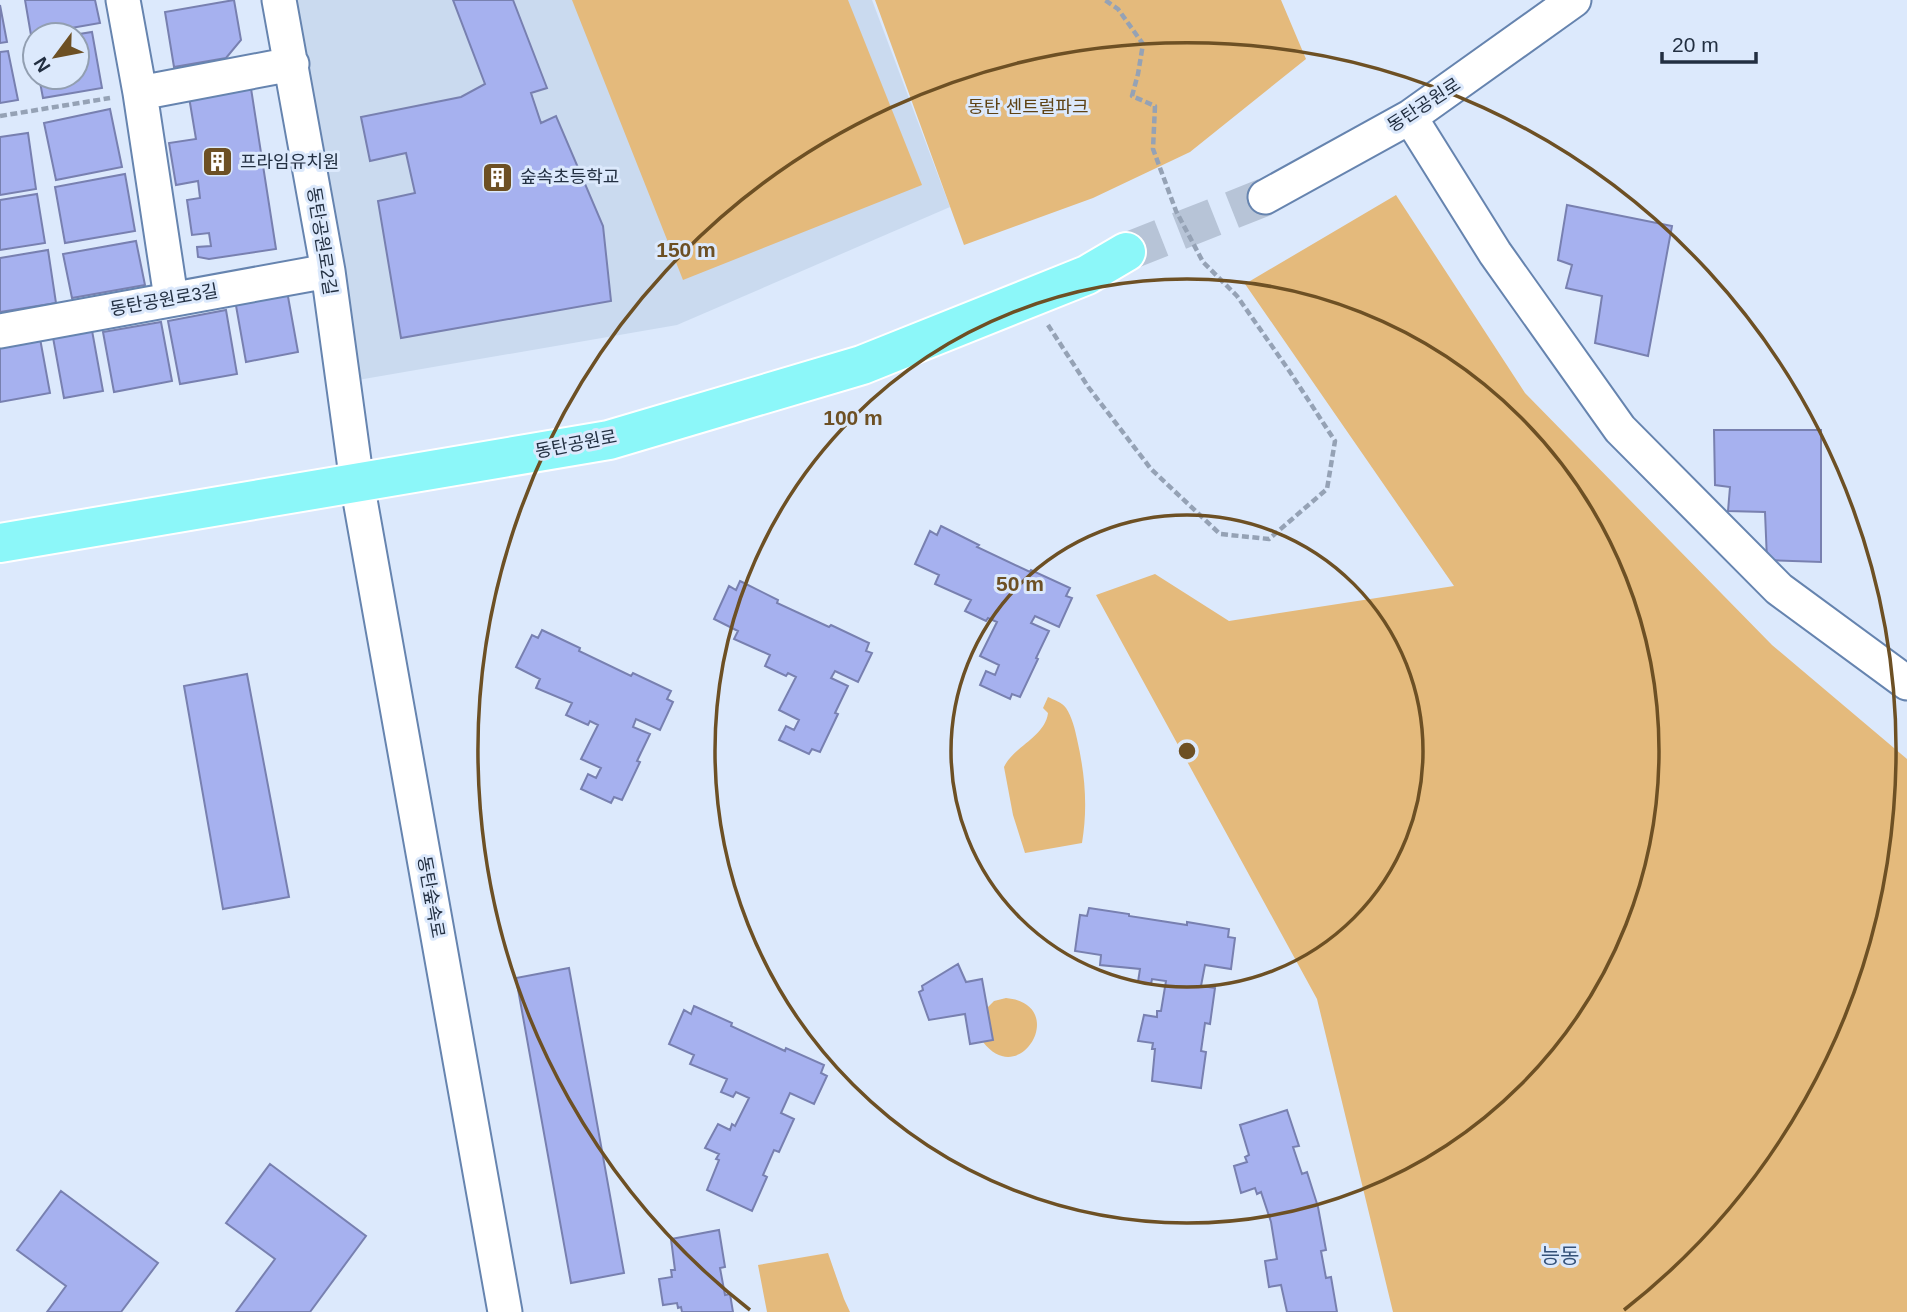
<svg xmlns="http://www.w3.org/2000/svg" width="1907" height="1312" viewBox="0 0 1907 1312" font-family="Arial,'Noto Sans KR',sans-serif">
	<rect width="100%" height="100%" fill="#dce9fc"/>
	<path fill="#cadaef" d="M297,0H872L950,207L677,325L358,380Z"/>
	<path fill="#e4ba7c" d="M572,0H848L922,185L683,280Z
		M875,0H1281L1306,59L1190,152L1093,198L964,245Z
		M1396,195L1525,393L1772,645L1907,759V1312H1393L1317,999L1096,595L1155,574L1229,621L1454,586L1245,284Z
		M1048,697C1054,700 1062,702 1066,708C1072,717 1075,729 1077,739C1085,774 1088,807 1082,843L1025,853L1013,815L1004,767C1013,747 1045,737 1048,713L1043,708Z
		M1006,998C1070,1004 1021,1091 983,1042L987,1008L994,1001Z
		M828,1253L844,1299L850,1312H767L758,1265Z"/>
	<path fill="#a6b1ef" stroke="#7880b0" stroke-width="2" d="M25,0H95L100,23L31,35Z
		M234,0L241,40L226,58L174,67L165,12Z
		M453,0H513L547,88L531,93L541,123L556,116L603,226L611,301L401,338L378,201L415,193L406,153L370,161L361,117L461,97L485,84Z
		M0,5L7,42L0,43Z
		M92,32L102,88L43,98L39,77H77V35H73Z
		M8,51L18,100L0,103V52Z
		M250,82L276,249L209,259L198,257L197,247L211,246L209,233L192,235L187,200L200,198L198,181L176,185L169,143L196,139L188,91Z
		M110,109L122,167L56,180L44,123Z
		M28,133L36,189L0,195V137Z
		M125,174L135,231L65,243L55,187Z
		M37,194L45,243L0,250V200Z
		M1567,205L1672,226L1648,356L1595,343L1602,296L1566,288L1572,265L1558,260Z
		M136,241L145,285L72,298L63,254Z
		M48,250L56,303L0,312V258Z
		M287,291L298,352L246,362L235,300Z
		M226,310L237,374L180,384L168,321Z
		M161,322L172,381L114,392L103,332Z
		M91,325L103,391L64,398L52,332Z
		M39,333L50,393L0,402V340Z
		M1714,430H1821V562L1767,560L1765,512L1728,511L1730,487L1715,485Z
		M941,526L979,545L977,547L1030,572L1031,570L1070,588L1066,596L1072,598L1059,627L1035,616L1031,623L1049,631L1036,658L1038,659L1020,697L1012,694L1010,699L980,685L986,671L995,675L999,665L980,656L997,622L988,618L986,621L965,611L971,600L935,584L939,575L915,564L930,531L937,535Z
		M740,581L778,600L777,603L829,627L831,625L869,643L866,651L872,653L858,682L835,671L831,678L848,686L835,713L838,714L820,752L812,749L809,754L779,740L786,726L794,730L799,720L779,710L796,677L788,673L786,676L765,666L770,655L734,639L738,631L714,619L729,586L736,590Z
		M542,630L580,648L579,651L631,676L633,673L671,691L667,699L673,702L660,730L636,719L633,727L650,734L637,761L640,762L622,800L614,797L611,803L581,789L588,774L596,778L601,768L581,759L598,725L590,721L588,725L566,715L572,703L536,688L540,679L516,667L532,635L538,638Z
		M247,674L289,897L223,909L184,686Z
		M1089,908L1129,914V916L1187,925V922L1229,929L1228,937L1235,938L1231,969L1205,965L1201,986L1215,988L1210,1024L1205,1023L1201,1051L1206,1052L1201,1088L1152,1081L1155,1049H1152L1153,1043L1138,1041L1144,1015L1157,1017V1011H1161L1166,981L1152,979L1151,984L1138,982L1140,969L1100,965L1101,955L1075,951L1080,915L1087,916Z
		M958,964L966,982L982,979L993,1040L970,1044L965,1014L929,1020L919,992L923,990L922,986Z
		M569,968L624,1273L571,1283L516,978Z
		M694,1006L732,1023L731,1026L785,1051L786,1048L824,1065L821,1073L827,1076L814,1104L790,1093L781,1113L794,1119L779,1152L774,1150L763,1175L767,1177L752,1211L707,1190L719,1160L716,1159L719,1154L705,1148L718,1124L730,1130L732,1124L735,1126L749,1098L736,1092L733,1097L721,1092L727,1079L690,1064L694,1055L669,1044L684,1010L691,1014Z
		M1287,1110L1299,1146L1293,1147L1302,1174L1307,1172L1318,1207L1326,1250L1321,1251L1326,1278L1331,1277L1337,1312H1287L1281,1285L1269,1287L1265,1261L1277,1259L1271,1222L1261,1192L1257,1194L1255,1188L1241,1193L1234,1166L1247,1162L1245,1157L1249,1155L1240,1125Z
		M270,1164L366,1236L310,1312H236L275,1259L226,1223Z
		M61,1191L158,1263L121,1312H47L66,1286L17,1250Z
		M719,1230L725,1267L720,1268L725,1295L730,1294L733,1312H682L681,1307L678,1308L677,1303L663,1305L659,1279L672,1277L671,1270H675L671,1239Z"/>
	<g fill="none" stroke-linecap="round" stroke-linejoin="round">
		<path stroke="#b7c4d7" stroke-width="38" stroke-dasharray="38 19" stroke-linecap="butt" d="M1126,252L1265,197"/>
		<defs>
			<path id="minor" d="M123,0L140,93L171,298
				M279,0L328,271L357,483L505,1312
				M140,93L292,64
				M1410,117L1495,253L1620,429L1779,589L1907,683
				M1265,197L1410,117L1574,0
				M0,331L328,271"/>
			<path id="major" d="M0,543L609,440L862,365L1087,275L1126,252"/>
		</defs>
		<use href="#minor" stroke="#6684af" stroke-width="37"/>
		<use href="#major" stroke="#fff" stroke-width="42"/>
		<path stroke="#95a2b5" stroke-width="4.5" stroke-dasharray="7 3.5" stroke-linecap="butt" d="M0,116L110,98
			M1048,325L1089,388L1151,469L1220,534L1269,539L1327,489L1335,441L1290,372L1237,296L1203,262L1176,211L1153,149L1155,106L1132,96L1138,74L1143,44L1118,9L1105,0"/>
		<use href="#minor" stroke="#fff" stroke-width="33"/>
		<use href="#major" stroke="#8cf7f9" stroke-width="38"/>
	</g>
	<g fill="none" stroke="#6d5024" stroke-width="3.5">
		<circle cx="1187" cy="751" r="236"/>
		<circle cx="1187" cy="751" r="472"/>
		<path d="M750 1310A709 709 0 1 1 1624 1310"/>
	</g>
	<defs>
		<symbol id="building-square" viewBox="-11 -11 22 22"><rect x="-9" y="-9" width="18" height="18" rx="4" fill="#6d5024" stroke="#dce9fc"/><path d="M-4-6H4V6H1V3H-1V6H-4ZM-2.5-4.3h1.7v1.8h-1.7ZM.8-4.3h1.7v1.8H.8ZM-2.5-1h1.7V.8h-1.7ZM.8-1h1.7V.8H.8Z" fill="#fff"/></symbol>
	</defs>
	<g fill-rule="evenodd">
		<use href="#building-square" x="200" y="144" width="35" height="35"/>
		<use href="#building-square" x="480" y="160" width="35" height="35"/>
	</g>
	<g text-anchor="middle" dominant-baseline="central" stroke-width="6" stroke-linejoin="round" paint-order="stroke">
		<g font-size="18" fill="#222f41" stroke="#dce9fc">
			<text transform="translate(1424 105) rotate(-33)">동탄공원로</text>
			<text transform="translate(322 241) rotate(81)">동탄공원로2길</text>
			<text transform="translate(164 300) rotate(-10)">동탄공원로3길</text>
			<text transform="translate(576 444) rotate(-11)">동탄공원로</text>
			<text transform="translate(431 897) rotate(80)">동탄숲속로</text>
		</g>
		<g font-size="18" fill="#5e4214" stroke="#dce9fc">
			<text x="1028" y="107">동탄 센트럴파크</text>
		</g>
		<g font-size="18" fill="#222f41" stroke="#dce9fc" text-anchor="start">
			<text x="240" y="162">프라임유치원</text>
			<text x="520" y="177">숲속초등학교</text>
		</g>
		<g font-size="21" fill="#345178" stroke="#dce9fc">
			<text x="1560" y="1255">능동</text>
		</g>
	</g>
	<circle cx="1187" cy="751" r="10" fill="#6d5024" stroke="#dce9fc" stroke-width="3.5"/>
	<g font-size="21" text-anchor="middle" font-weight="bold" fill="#6d5024" stroke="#dce9fc" stroke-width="6" stroke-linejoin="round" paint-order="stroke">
		<text x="686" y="257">150 m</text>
		<text x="853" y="425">100 m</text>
		<text x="1020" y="591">50 m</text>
	</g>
	<g transform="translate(56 56) rotate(238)"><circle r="33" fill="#dce9fc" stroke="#929fb1" stroke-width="2"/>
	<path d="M0-5L12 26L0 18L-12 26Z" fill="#6d5024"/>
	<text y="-10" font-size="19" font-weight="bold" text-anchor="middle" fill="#222f41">N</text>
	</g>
	<path d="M1662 52v10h94v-10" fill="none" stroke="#222f41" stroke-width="3.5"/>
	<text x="1672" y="52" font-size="21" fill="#222f41" stroke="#dce9fc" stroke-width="5" paint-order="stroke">20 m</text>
</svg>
